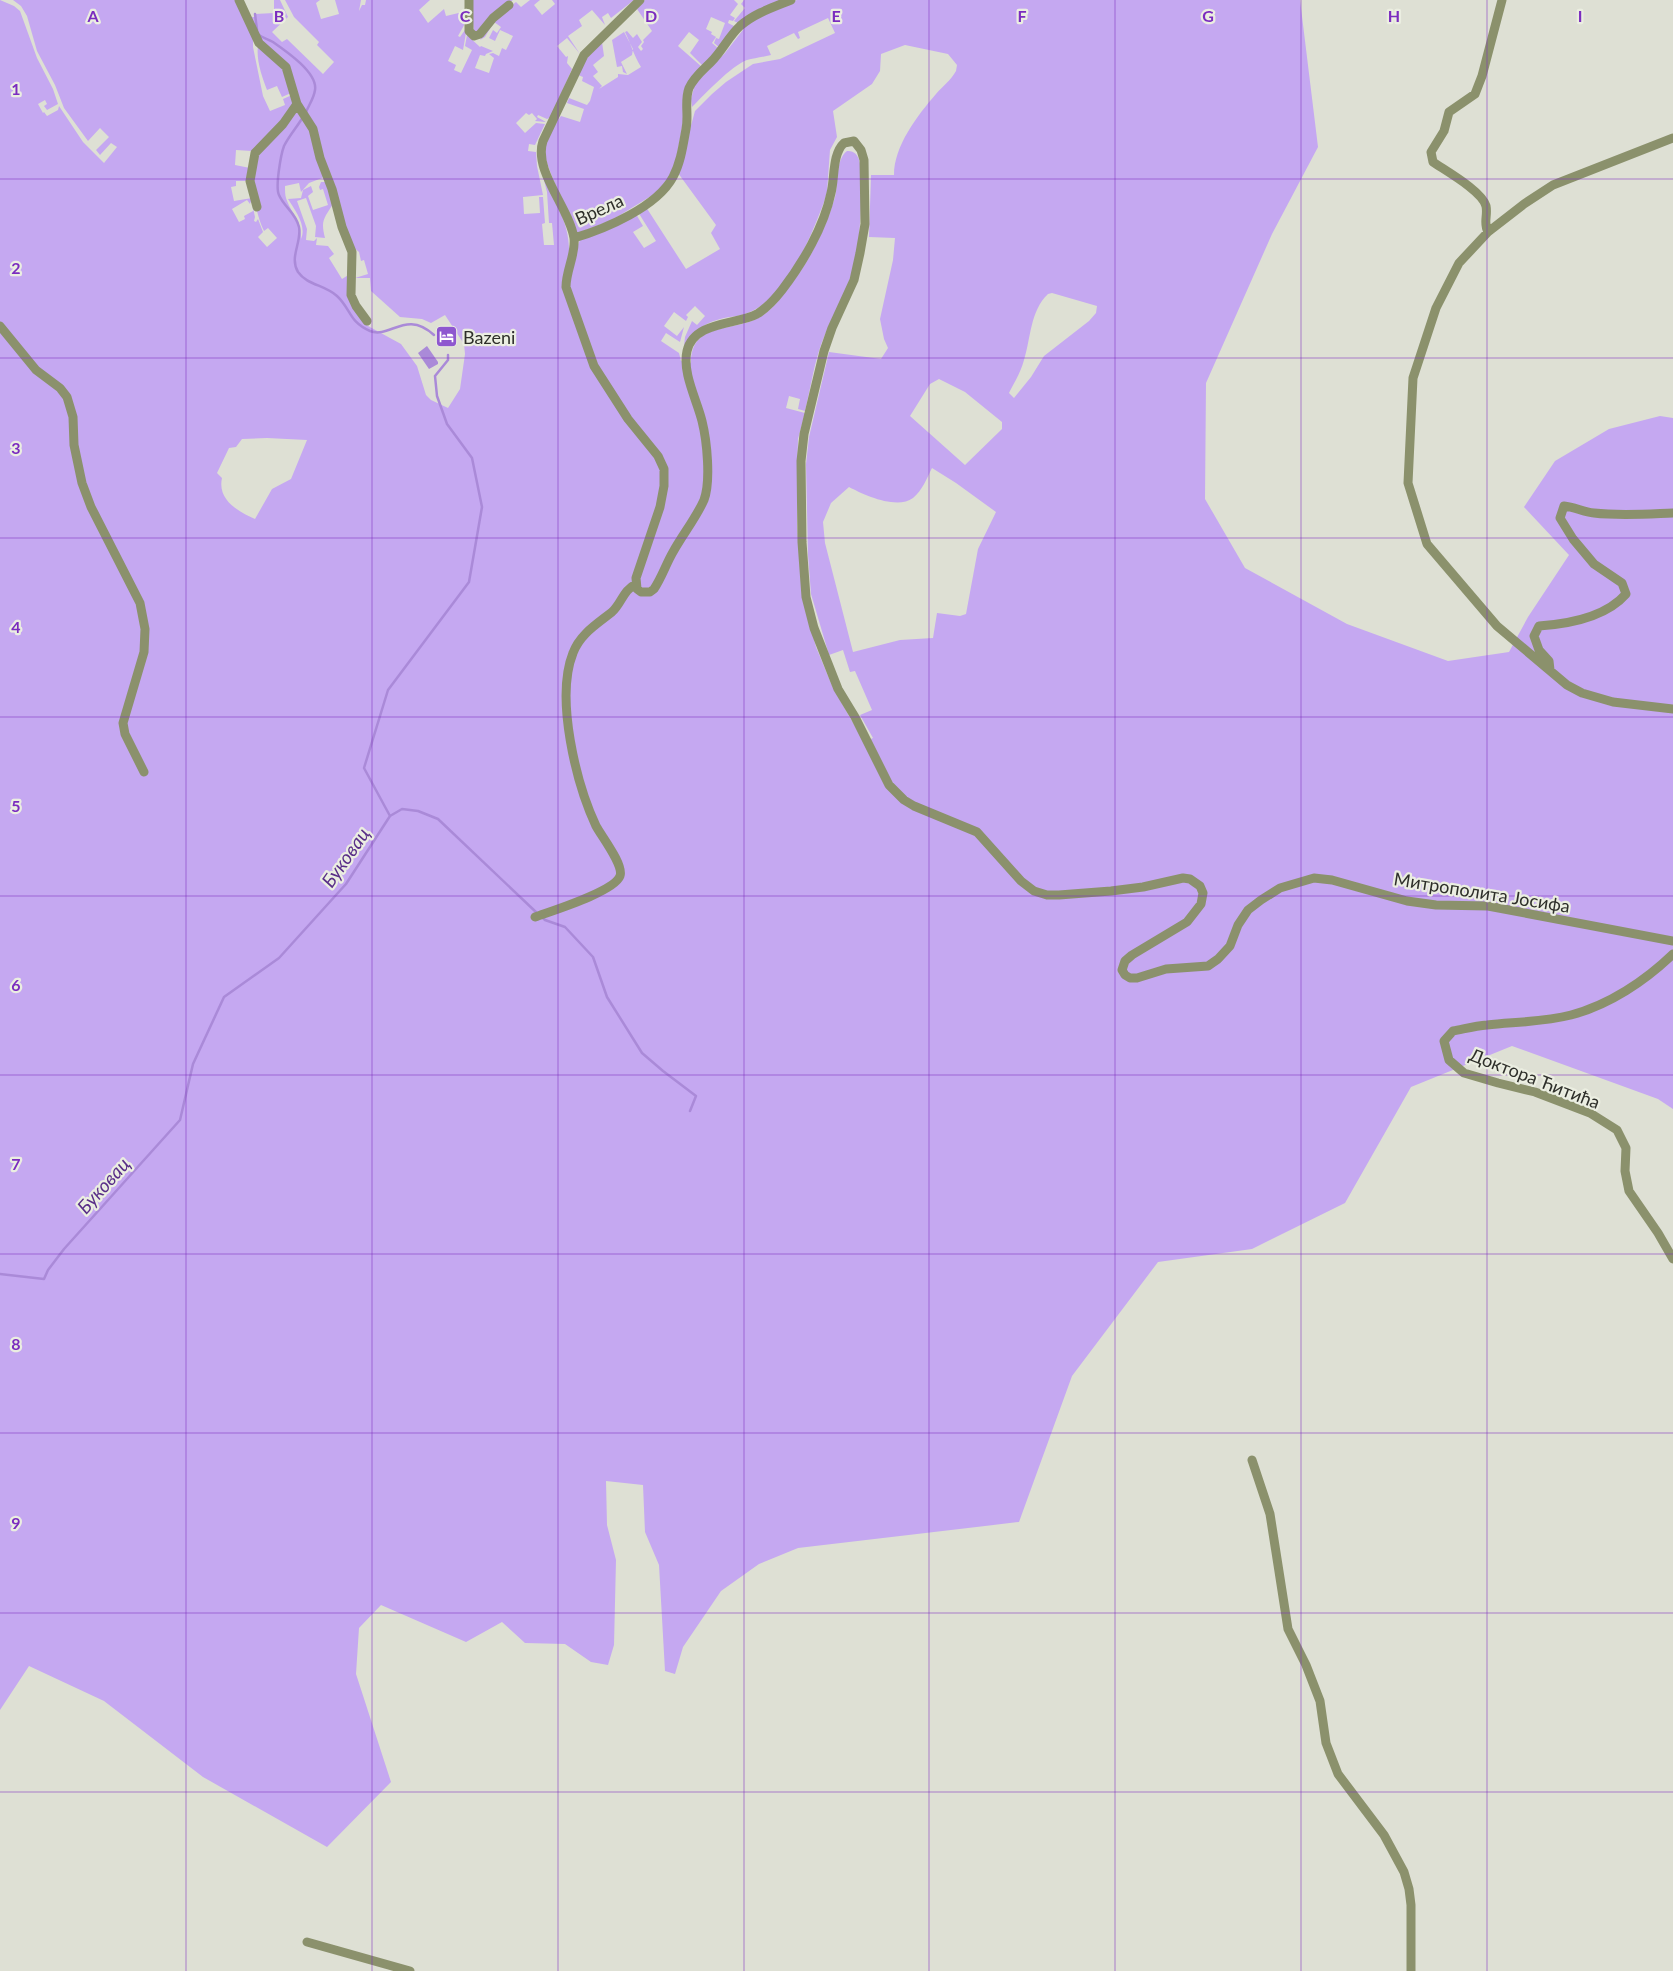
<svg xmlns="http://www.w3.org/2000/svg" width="1673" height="1971" viewBox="0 0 1673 1971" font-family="Lato,sans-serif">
	<rect width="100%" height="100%" fill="#dee0d4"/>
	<path fill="#c5a8f1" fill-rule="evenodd" d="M0,0L14,6L20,11L37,58L53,89L58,104L47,110L44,106L47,104L45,100L38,104L43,113L44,112L47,116L58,110L59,106L83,142L104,163L117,147L111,143L100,155L96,150L109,137L100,128L88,141L64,108L55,85L37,51L27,16L21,6L13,0H237L253,35V47L263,96L270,111L285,105L283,99L292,95C298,122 261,135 252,155V151L236,150L235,165L250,168L248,181H236V186L231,187L234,201L252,198L250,204L247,200L232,209L239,222L245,219L244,216L253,211V208L255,217L254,221L256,222L258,219L263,232L258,237L267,247L277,238L268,228L264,231C255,213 248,174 256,155C260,146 272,140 278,133C285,125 291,116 297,108L310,127L324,176L322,178L309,183L301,192L299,183L285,186C285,190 285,195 286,198C291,214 302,220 301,239C307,226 295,210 288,199L301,198L303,190L311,186L313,192L308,196L313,210L328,205L323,189L320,190L319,187L321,182H326L331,190L334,202C325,218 320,219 325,238L315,237L316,226L306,198L297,201L307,229L306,240L314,241L317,238L316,245L328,246L334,254L329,258L342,279L350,274L349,298L359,315L368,326L401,344L417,366L426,395L431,400L448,408L460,389L465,354L464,344L445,315L431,323L422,319L400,317L371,291L370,278H355L368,274L364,260L361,261L359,252L352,246L344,228L335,192L322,157L314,125L301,108L290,71L283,61L261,42L250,17H255V14L274,13V0H280L288,17L272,32L282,42L287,39L323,74L334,62L317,45L319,42L294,17L285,0H320L316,3L321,19L339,14L335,0H361L359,11L362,5H365L366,0H430L419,10L428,23L444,9L446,16L467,11V20L458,36L460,37L467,27L463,50L455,46L448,61L456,65L454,70L461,73L472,50L465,46L467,35L480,47L481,46L493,51L486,54L485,56L480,55L475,68L489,73L494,58L489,54L493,53L499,56L502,48L506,50L513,36L500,30L495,41L489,38L493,30L497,33L501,27L494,22L485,37L480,40L493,21L516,2L521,7L530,0H540L534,5L542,15L555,4L552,0H634L611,18L608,13L602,17L605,25L592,10L579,20L582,26L568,36L580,54L567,38L557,46L566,57L568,56L567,63L572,69L551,117L547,119L538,115L537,117L546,122L535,121L537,119L532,113L529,115L526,113L516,123L525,133L536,123L545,124L535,145L529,144L528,151L536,152L537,166L543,195L523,197L524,214L540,213L539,197H543L545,223L542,224L544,245H554L552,223H549L547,192L543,176C555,200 570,225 569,252L576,249L580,240L636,214L643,226L633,232L644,248L656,241L638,212L646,207L686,269L720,249L711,233L716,225L678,173L695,111L712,94L726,82L753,64L780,59L835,33L828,18L798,32L800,38L798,39L794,33L767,46L771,55C763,57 754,58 747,60C731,66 705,94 692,107L691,99L695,84L725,53L746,26L768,12L797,0H1300L1318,147L1272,234L1206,383L1205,499L1245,568L1347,624L1448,661L1509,652L1528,617L1569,555L1524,507L1555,461L1609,429L1660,416L1673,418V1109L1658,1099L1512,1046L1411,1087L1345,1203L1252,1249L1158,1262L1072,1376L1019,1522L798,1548L759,1564L721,1591L683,1647L675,1674L665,1671L659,1565L645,1532L643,1485L606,1481L607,1525L616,1560L614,1645L608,1665L591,1662L565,1644L525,1643L502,1622L466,1642L381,1605L359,1628L356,1674L391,1782L327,1847L203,1777L104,1701L29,1666L0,1710ZM905,45L948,54L957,65L956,71C951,80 942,87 936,94C917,116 894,146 894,175H871L869,237L895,238L893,260L880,319L884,339L888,348L881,359L829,352L809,437L806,464L808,555L811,594L829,655L843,650L850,672L855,671L872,710L860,715L873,738L864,742L833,688L816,647L802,593L797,526V474L798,439L805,413L786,408L789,396L800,399L798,409L805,411C810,391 813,370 819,351C826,327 840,307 848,284C861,250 861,214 861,178C861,168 861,150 847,151C835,160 839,183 835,197C825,231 808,264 786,291C778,302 769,313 756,319C729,332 691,323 691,363L681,361L679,353L661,341L666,333L680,342L684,327L677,336L664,326L674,312L686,321L688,317L686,315L695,306L705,316L697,325L692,321L685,337L684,346C693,334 702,324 717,320C728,316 740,317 750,312C788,295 810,239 824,202L827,192L830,150L837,137L833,111L872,84L880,71L881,54ZM1052,293L1097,306L1096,313L1089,321L1044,356L1031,377L1014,398L1009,393C1014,383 1021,372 1024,360C1031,338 1030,311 1048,294ZM939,379L965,392L1002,422V429L965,465L910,416L930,384ZM267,438L307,440L291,479L272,489L255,519C239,512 217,500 222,478L217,473L229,448L236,447L242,439ZM932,468L956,483L996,512L978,549L966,614L960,616L937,613L933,638L900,640L853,652L825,543L823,522L831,503L849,487C864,495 897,510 913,498C922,491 927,478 932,468Z
		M471,0H513L499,9L481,30L474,33Z
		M645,0H734L738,4L730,15L735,18L733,21L729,20L728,23L734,26L720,48L714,43L716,38L719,39L725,23L711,17L706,29L712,32L711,34L716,37L712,43L719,49L703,66L690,53L699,40L689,32L678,46L702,67L698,71L685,112L675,165L664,188L612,220L578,233C573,226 545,163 545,155C544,142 554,126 561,116L580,122L584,109L567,103L569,98L587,105L590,101L594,87L582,81L583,77L578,75L587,58L602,42L604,56L593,65L598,72L593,76L602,86L599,89L618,77V74L628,75L641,67C634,56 631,44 625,32L627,31L633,38L637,34L642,42L638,47L641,51L643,49L641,46L644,42L643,40L652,31L637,9Z
		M744,0H786L740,24L734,21L745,8L741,4Z
		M624,32L633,49L632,55L621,62L627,74L623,72L622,66L617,67L612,40Z
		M258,46L281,65L291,93L282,97L277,86L267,90C262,77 256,60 258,46Z"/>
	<path fill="#aa8ad8" d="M427,346L438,362V364L429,369L418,353Z"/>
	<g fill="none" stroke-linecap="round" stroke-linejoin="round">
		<path stroke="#aa8ad8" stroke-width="2.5" d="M255,14L257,30
			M259,35C263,38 268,39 273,42C286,51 318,73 315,90C314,98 309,105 306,112
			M303,117C297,127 289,136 284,146C281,154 275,187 279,195C284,207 296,213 299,227C302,242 289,257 298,272C307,285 325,285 337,296C351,309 349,322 370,331C390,339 406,309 434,335
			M390,816L364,768L388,690L469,582L482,507L472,458L447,424L437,396L435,376L448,360V355
			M541,916L545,920L565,927L593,957L607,997L642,1053L663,1071L696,1096L690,1111
			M0,1274L44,1279L48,1270L64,1249L180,1120L193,1064L224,997L279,958L346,884L390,816L402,809L418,811L438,819L537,913"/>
		<path stroke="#8b916c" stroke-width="9" d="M239,0L259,43L286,67L297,104L313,129L320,158L332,189L342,227L352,252L351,295L356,306L367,321
			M469,0V31L474,36L480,34L493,18L509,5
			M640,0L584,55L543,141C533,171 569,207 574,238C576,254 566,270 566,287L594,366L628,419L658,456L664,469V486L660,507L636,578L637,589L641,592H650L654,589C662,577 666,564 673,552C683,534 696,518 704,500C711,481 707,441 702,421C697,400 682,373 687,351C694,321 736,325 757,314C767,308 775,299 782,290C802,264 824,227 831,193C835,178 832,154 844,143L854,141L861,150L864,160L865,224L860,253L854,280L832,328L824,351L804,434L801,461L802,542L806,597L814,628L838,689L855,717L889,785L904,800L914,806L977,832L1021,881L1034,891L1047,895H1059L1111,891L1143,887L1183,878L1190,879L1200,886L1203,893L1201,904L1187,922L1132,955L1125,961L1122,970L1125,975L1130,978H1137L1166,969L1208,966L1218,959L1230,946L1238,925L1248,910L1261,900L1280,888L1314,878L1332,880L1407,901L1436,905L1488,906L1673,941
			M1673,138L1553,185L1524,204L1488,232L1459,263L1436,308L1413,378L1408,483L1427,544L1497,626L1567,685L1582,693L1613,702L1673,709
			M257,207L250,181L255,153L283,124L297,104
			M1488,232C1483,223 1488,216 1486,206C1482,191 1446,171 1433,162L1431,152L1444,131L1449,112L1475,94L1482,76L1502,0
			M574,238C605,229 657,207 673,177C681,162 683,145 686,129C689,115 684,101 689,88C694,77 703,70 711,62C722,51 729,36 740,26C755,13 774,7 791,0
			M0,326L36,370L60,388L67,397L73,417L74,445L82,483L91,507L140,603L145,629L144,652L123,723L125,734L144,772
			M1550,670L1549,661L1539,650L1534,636L1539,626C1568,624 1606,617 1626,594L1622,583L1594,564L1573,539L1560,518L1564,506C1575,507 1583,512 1594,513C1620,516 1647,514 1673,513
			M535,917C551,911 614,892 620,876C624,865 602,837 596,826C576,783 555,698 573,653C580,634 597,624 612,612C622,603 623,590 636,584
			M1673,954C1645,981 1609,1005 1571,1015C1543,1022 1515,1022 1487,1025C1475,1026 1464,1029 1453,1031L1444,1041L1449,1060L1464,1073L1498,1083L1535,1092L1590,1113L1617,1130L1626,1148L1625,1171L1629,1191L1658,1233L1673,1259
			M1252,1460L1270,1514L1288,1629L1306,1665L1320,1701L1326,1743L1338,1774L1384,1835L1404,1872L1409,1889L1411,1905V1971
			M307,1942L410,1971"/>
	</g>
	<path fill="none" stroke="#7b2cbf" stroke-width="1" stroke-opacity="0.55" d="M186,0V1971M372,0V1971M558,0V1971M744,0V1971M929,0V1971M1115,0V1971M1301,0V1971M1487,0V1971M0,179H1673M0,358H1673M0,538H1673M0,717H1673M0,896H1673M0,1075H1673M0,1254H1673M0,1433H1673M0,1613H1673M0,1792H1673"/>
	<defs>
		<symbol id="hotel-square" viewBox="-11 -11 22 22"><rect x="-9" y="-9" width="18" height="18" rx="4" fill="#8e57cf" stroke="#ebeee1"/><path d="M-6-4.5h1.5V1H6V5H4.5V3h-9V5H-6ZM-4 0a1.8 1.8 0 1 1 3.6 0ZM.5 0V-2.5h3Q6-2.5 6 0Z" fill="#fff"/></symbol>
	</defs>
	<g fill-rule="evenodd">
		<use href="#hotel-square" x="434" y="324" width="25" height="25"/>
	</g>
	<g text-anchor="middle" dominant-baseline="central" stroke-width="4.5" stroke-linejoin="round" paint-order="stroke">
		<g font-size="18" fill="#2e2f2a" stroke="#ebeee1">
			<text transform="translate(599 209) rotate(-24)">Врела</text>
			<text transform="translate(1482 892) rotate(9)">Митрополита Јосифа</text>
			<text transform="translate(1535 1078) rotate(21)">Доктора Ћитића</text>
		</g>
		<g font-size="18" fill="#2e2f2a" stroke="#ebeee1" text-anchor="start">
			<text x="463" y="337">Bazeni</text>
		</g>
		<g font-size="19" font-style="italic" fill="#592e88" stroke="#ebeee1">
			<text transform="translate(345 857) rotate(-55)">Буковац</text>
			<text transform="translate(103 1185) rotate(-48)">Буковац</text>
		</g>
	</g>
	<g font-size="16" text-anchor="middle" font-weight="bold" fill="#7b2cbf" stroke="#ebeee1" stroke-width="4.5" stroke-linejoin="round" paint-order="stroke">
		<text x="93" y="22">A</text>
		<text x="279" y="22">B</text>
		<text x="465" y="22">C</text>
		<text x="651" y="22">D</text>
		<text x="836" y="22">E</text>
		<text x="1022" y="22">F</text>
		<text x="1208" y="22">G</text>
		<text x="1394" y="22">H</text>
		<text x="1580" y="22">I</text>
		<text x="16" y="95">1</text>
		<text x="16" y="274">2</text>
		<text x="16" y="454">3</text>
		<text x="16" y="633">4</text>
		<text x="16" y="812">5</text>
		<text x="16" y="991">6</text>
		<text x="16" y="1170">7</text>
		<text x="16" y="1350">8</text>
		<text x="16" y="1529">9</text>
	</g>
</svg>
